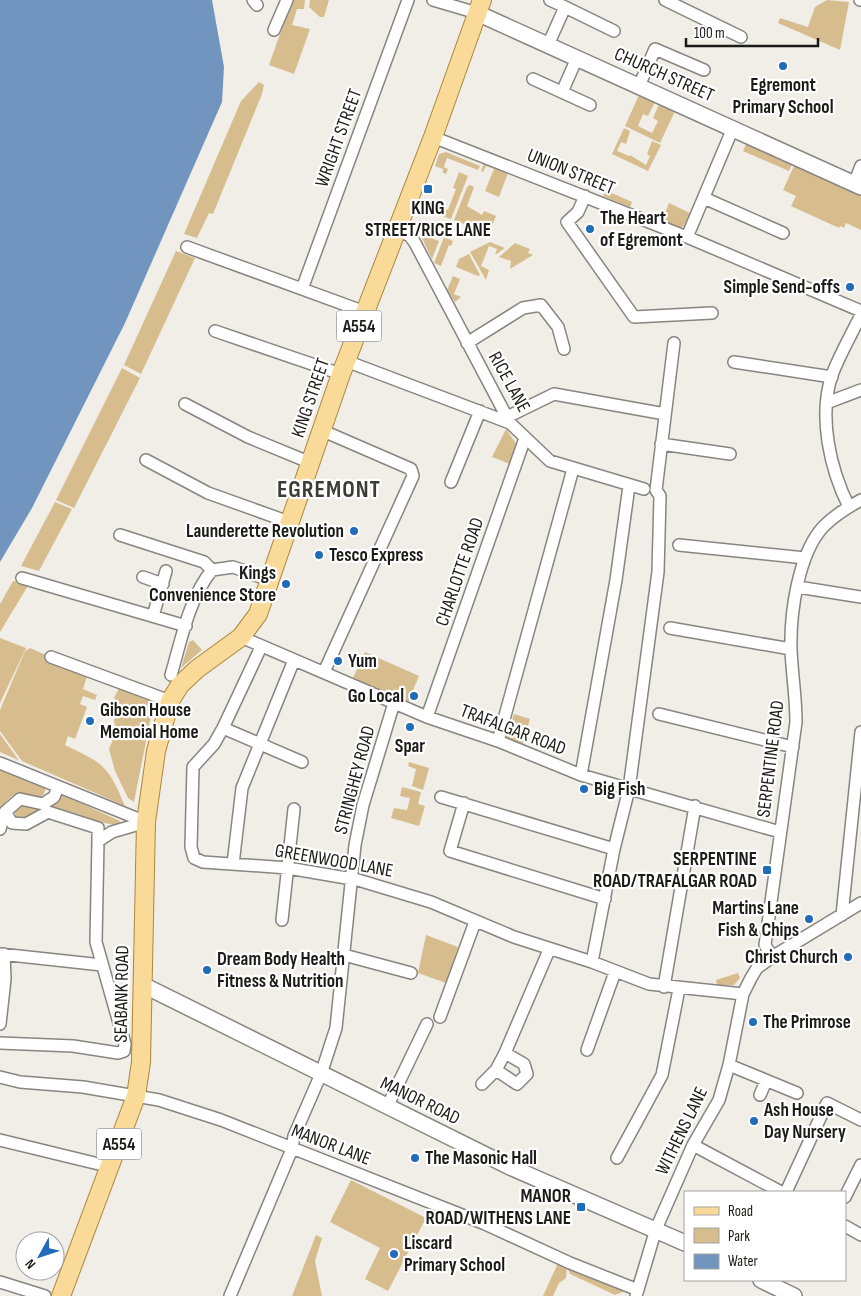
<svg xmlns="http://www.w3.org/2000/svg" width="861" height="1296" viewBox="0 0 861 1296" font-family="'Sofia Sans Condensed',sans-serif">
	<rect width="100%" height="100%" fill="#f1eee8"/>
	<path fill="#d7bd8d" d="M292,0H305L304,9H297L292,25L310,29L294,74L269,65Z
		M310,0H329L324,17H320L309,7Z
		M827,0L849,2L840,50L778,23L780,18L808,27L815,7Z
		M259,82L264,85L262,94L213,214L209,213L197,238L184,234L241,101Z
		M639,95L655,102L648,116L643,114L638,126L652,133L658,121L653,118L659,104L675,111L660,143L625,126Z
		M624,128L630,131L626,144L621,142L617,151L629,156L630,155L646,165L650,156L647,154L652,141L661,145L648,171L612,154Z
		M746,144L792,164L789,171L743,151Z
		M446,152L480,166L478,170L447,158L444,167L448,169L446,174L443,173V169L435,166L439,154Z
		M484,163L508,173L499,197L485,191L494,169L486,166L483,172L481,171Z
		M794,166L861,196V230L846,223L844,228L840,226L839,228L791,206L796,196L783,190Z
		M459,172L468,176L451,219L434,213L439,200L442,201L440,207L448,210L456,189L453,188Z
		M470,185L474,187L467,206L482,215L484,211L496,216L487,238L477,229L454,220L467,187Z
		M605,190L632,202L630,207L603,196Z
		M669,203L690,213L684,226L680,228L662,221Z
		M420,234L439,241L432,259Z
		M444,237L453,241L451,246L449,245L441,266L434,263Z
		M490,242L505,248L495,255L497,249L489,246L481,266L489,270L486,280L470,252Z
		M515,243L530,249L528,253L533,255L510,269L511,261L499,257Z
		M176,251L195,258L141,374L124,365Z
		M469,254L480,275L478,276L456,267L459,259Z
		M453,276L460,279L454,294L461,297L455,302L447,290Z
		M122,368L140,378L74,508L56,500Z
		M506,429L517,445L510,464L492,457Z
		M55,502L72,509L39,571L21,566Z
		M13,581L29,584L0,632V604Z
		M0,638L26,648L0,703Z
		M193,640L202,650L181,668L189,642Z
		M30,648L46,655L44,660L87,677L83,689L97,695L95,700L83,696L80,704L87,707L75,739L68,736L65,745C104,764 108,765 125,806L22,761L0,731V710L25,651Z
		M365,652L419,676L408,702L353,678Z
		M119,688L154,701L134,802L128,798L115,771L109,749L116,732L114,720L121,707L114,698Z
		M514,714L530,719L523,744L506,739Z
		M0,734L18,759V760L0,752Z
		M409,762L429,768L423,790L412,786L416,769L408,766Z
		M0,768L46,787L44,794L40,797C19,793 13,790 0,810Z
		M402,787L421,792L418,804L425,806L419,826L391,818L394,808L407,810L410,798L400,796Z
		M63,795L120,821L119,825C96,824 80,812 58,809C43,807 32,820 17,819L14,811L19,804Z
		M426,935L458,947L446,983L418,973Z
		M738,973L740,978L734,985H717L716,980Z
		M351,1180L426,1218L388,1291L365,1279L380,1248L330,1222Z
		M316,1235L322,1238L315,1261L322,1296H292Z
		M558,1263L567,1267L566,1278L559,1283L553,1296H543Z
		M571,1267L623,1289L625,1291L615,1295L570,1274L568,1269Z"/>
	<path fill="#7295c0" d="M0,0H212L224,67L222,102L125,323L32,508L0,562Z"/>
	<g fill="none" stroke-linecap="round" stroke-linejoin="round">
		<defs>
			<path id="street" d="M253,0L257,5
				M433,0L477,13
				M665,0L741,37
				M860,0H861
				M565,7L614,31
				M274,30L287,0
				M548,45L565,7L550,0
				M533,79L590,105
				M639,86L655,49L704,70
				M562,92L577,58
				M433,137L687,237L861,311
				M854,184L861,166
				M585,196L578,212L567,222L634,317L712,313
				M704,198L783,233
				M397,230L410,236L415,243L510,423L550,461L644,489
				M687,237L733,128
				M187,247L365,312
				M302,289L408,0
				M215,331L341,374
				M467,343L523,308L541,305L558,327L564,349
				M346,361L510,423
				M734,362L832,377
				M829,402L861,390
				M185,404L248,437L311,463
				M507,417L554,394L665,414
				M321,430L411,469L413,476L324,672
				M661,444L730,454
				M146,460L208,493L289,522
				M451,482L480,411
				M849,507C830,469 818,416 832,375C840,354 851,335 861,315
				M120,535L204,562L212,570
				M679,545L805,558
				M143,577L163,584
				M22,578L186,626
				M798,587L861,597
				M153,616L166,571
				M670,628L791,649
				M241,637L427,717L498,741L581,775L780,832
				M261,647L223,728L214,744L193,767L191,847L194,858L203,862L288,868L358,880L431,902L514,937L592,962L649,984L743,994
				M51,657L170,701
				M171,675C181,641 189,598 212,570L233,567L269,580
				M659,714L793,747
				M427,717L525,438
				M223,728L302,762
				M498,741L573,469
				M0,763L146,822
				M581,775L616,580L629,486
				M441,797L614,849
				M464,803L450,851L605,899
				M5,812L12,823L26,824L48,812L98,828V841L112,832L146,822
				M0,829L5,812L20,799L43,804L54,797L58,787
				M233,864L242,788L294,660
				M842,915L861,732
				M282,920L294,809
				M0,954L102,965
				M344,955L411,973
				M772,957L765,945L796,722C796,697 792,674 791,650C790,614 798,553 824,526C834,516 848,507 861,500
				M592,962L614,849L629,789L658,572L660,496L656,490L674,343
				M664,987L695,806
				M440,1017L475,922
				M0,1024L5,979L4,954
				M0,1043L73,1046L118,1053L124,1051L125,1044L96,942L98,841
				M587,1050L615,972
				M729,1065L797,1093
				M496,1070L517,1084L527,1074L524,1064L505,1053
				M0,1077L20,1082L83,1087L159,1100L221,1120L485,1224L570,1263L638,1290
				M482,1084L496,1070L505,1053L549,950
				M760,1095L766,1081
				M387,1107L427,1024
				M0,1140L111,1167
				M693,1145L781,1192
				M617,1158L662,1075L679,989
				M786,1192L827,1103L861,1120
				M845,1197L861,1165
				M845,1226L861,1235
				M0,1282L45,1296
				M230,1296L292,1149L294,1136L321,1074L336,1028L355,845L363,805L394,703
				M636,1296L656,1229L693,1145L719,1100L729,1065L743,994L751,978L757,968L772,957L861,903"/>
			<path id="secondary" d="M477,13L861,187
				M143,985L510,1167L685,1243
				M761,1280L794,1296"/>
			<path id="primary" d="M61,1296L136,1096L141,1062L146,822L156,751L170,701L180,685L197,669L241,637L258,614L341,374L433,137L482,0"/>
		</defs>
		<use href="#street" stroke="#888580" stroke-width="14"/>
		<use href="#secondary" stroke="#888580" stroke-width="18"/>
		<use href="#primary" stroke="#aa873f" stroke-width="20"/>
		<use href="#street" stroke="#fff" stroke-width="11"/>
		<use href="#secondary" stroke="#fff" stroke-width="15"/>
		<use href="#primary" stroke="#fada98" stroke-width="18"/>
	</g>
	<g fill="#216bbb" stroke="#fff" stroke-width="2">
		<circle cx="783" cy="66" r="5"/>
		<rect x="423" y="184" width="10" height="10" rx="2.5"/>
		<circle cx="590" cy="229" r="5"/>
		<circle cx="850" cy="287" r="5"/>
		<circle cx="354" cy="531" r="5"/>
		<circle cx="319" cy="555" r="5"/>
		<circle cx="286" cy="584" r="5"/>
		<circle cx="338" cy="661" r="5"/>
		<circle cx="414" cy="696" r="5"/>
		<circle cx="90" cy="721" r="5"/>
		<circle cx="410" cy="727" r="5"/>
		<circle cx="584" cy="789" r="5"/>
		<rect x="762" y="865" width="10" height="10" rx="2.5"/>
		<circle cx="809" cy="919" r="5"/>
		<circle cx="848" cy="957" r="5"/>
		<circle cx="207" cy="970" r="5"/>
		<circle cx="753" cy="1022" r="5"/>
		<circle cx="754" cy="1121" r="5"/>
		<circle cx="415" cy="1158" r="5"/>
		<rect x="576" y="1202" width="10" height="10" rx="2.5"/>
		<circle cx="394" cy="1254" r="5"/>
	</g>
	<g text-anchor="middle" dominant-baseline="central" stroke-width="4.5" stroke-linejoin="round" paint-order="stroke">
		<g fill="#fff" stroke="#605f5e" stroke-width="1">
			<rect x="336.5" y="310.5" width="45" height="31" rx="4"/>
			<rect x="96.5" y="1128.5" width="45" height="31" rx="4"/>
		</g>
		<g font-size="18" font-weight="bold" fill="#1c1b19">
			<text x="359" y="326">A554</text>
			<text x="119" y="1144">A554</text>
		</g>
		<g font-size="19" fill="#1c1b19" stroke="#fff">
			<text transform="translate(664 75) rotate(24)">CHURCH STREET</text>
			<text transform="translate(339 138) rotate(-70)">WRIGHT STREET</text>
			<text transform="translate(571 172) rotate(22)">UNION STREET</text>
			<text transform="translate(509 382) rotate(61)">RICE LANE</text>
			<text transform="translate(311 398) rotate(-71)">KING STREET</text>
			<text transform="translate(460 572) rotate(-71)">CHARLOTTE ROAD</text>
			<text transform="translate(513 730) rotate(21)">TRAFALGAR ROAD</text>
			<text transform="translate(771 759) rotate(-83)">SERPENTINE ROAD</text>
			<text transform="translate(355 780) rotate(-75)">STRINGHEY ROAD</text>
			<text transform="translate(334 861) rotate(10)">GREENWOOD LANE</text>
			<text transform="translate(122 994) rotate(-89)">SEABANK ROAD</text>
			<text transform="translate(420 1101) rotate(26)">MANOR ROAD</text>
			<text transform="translate(682 1131) rotate(-64)">WITHENS LANE</text>
			<text transform="translate(331 1145) rotate(21)">MANOR LANE</text>
		</g>
		<g font-size="19" font-weight="bold" fill="#1c1b19" stroke="#fff" text-anchor="start">
			<text x="783" y="85" text-anchor="middle">Egremont<tspan x="783" dy="22">Primary School</tspan></text>
			<text x="428" y="208" text-anchor="middle">KING<tspan x="428" dy="22">STREET/RICE LANE</tspan></text>
			<text x="600" y="218">The Heart<tspan x="600" dy="22">of Egremont</tspan></text>
			<text x="840" y="287" text-anchor="end">Simple Send-offs</text>
			<text x="344" y="531" text-anchor="end">Launderette Revolution</text>
			<text x="329" y="555">Tesco Express</text>
			<text x="276" y="573" text-anchor="end">Kings<tspan x="276" dy="22">Convenience Store</tspan></text>
			<text x="348" y="661">Yum</text>
			<text x="404" y="696" text-anchor="end">Go Local</text>
			<text x="100" y="710">Gibson House<tspan x="100" dy="22">Memoial Home</tspan></text>
			<text x="410" y="746" text-anchor="middle">Spar</text>
			<text x="594" y="789">Big Fish</text>
			<text x="757" y="859" text-anchor="end">SERPENTINE<tspan x="757" dy="22">ROAD/TRAFALGAR ROAD</tspan></text>
			<text x="799" y="908" text-anchor="end">Martins Lane<tspan x="799" dy="22">Fish &amp; Chips</tspan></text>
			<text x="838" y="957" text-anchor="end">Christ Church</text>
			<text x="217" y="959">Dream Body Health<tspan x="217" dy="22">Fitness &amp; Nutrition</tspan></text>
			<text x="763" y="1022">The Primrose</text>
			<text x="764" y="1110">Ash House<tspan x="764" dy="22">Day Nursery</tspan></text>
			<text x="425" y="1158">The Masonic Hall</text>
			<text x="571" y="1196" text-anchor="end">MANOR<tspan x="571" dy="22">ROAD/WITHENS LANE</tspan></text>
			<text x="404" y="1243">Liscard<tspan x="404" dy="22">Primary School</tspan></text>
		</g>
		<g font-size="24" font-weight="bold" letter-spacing="1" fill="#3e3c37" stroke="#fff">
			<text x="329" y="489">EGREMONT</text>
		</g>
	</g>
	<rect x="684" y="1191" width="162" height="90" fill="#ffffff" stroke="#a4a4a3"/>
	<rect x="694" y="1207" width="25" height="8" fill="#fada98" stroke="#a4a4a3"/>
	<text x="728" y="1216" font-size="15" fill="#1c1b19">Road</text>
	<rect x="694" y="1228" width="25" height="15" fill="#d7bd8d" stroke="#a4a4a3"/>
	<text x="728" y="1241" font-size="15" fill="#1c1b19">Park</text>
	<rect x="694" y="1254" width="25" height="15" fill="#7295c0" stroke="#a4a4a3"/>
	<text x="728" y="1266" font-size="15" fill="#1c1b19">Water</text>
	<g transform="translate(40 1256) rotate(230)"><circle r="24" fill="#ffffff" stroke="#a4a4a3"/>
	<path d="M0-4L9 19L0 12L-9 19Z" fill="#216bbb"/>
	<text y="-8" font-size="14" font-weight="bold" text-anchor="middle" fill="#1c1b19">N</text>
	</g>
	<path d="M686 38v8h132v-8" fill="none" stroke="#1c1b19" stroke-width="2.5"/>
	<text x="694" y="38" font-size="15" fill="#1c1b19" stroke="#ffffff" stroke-width="4" paint-order="stroke">100 m</text>
</svg>
